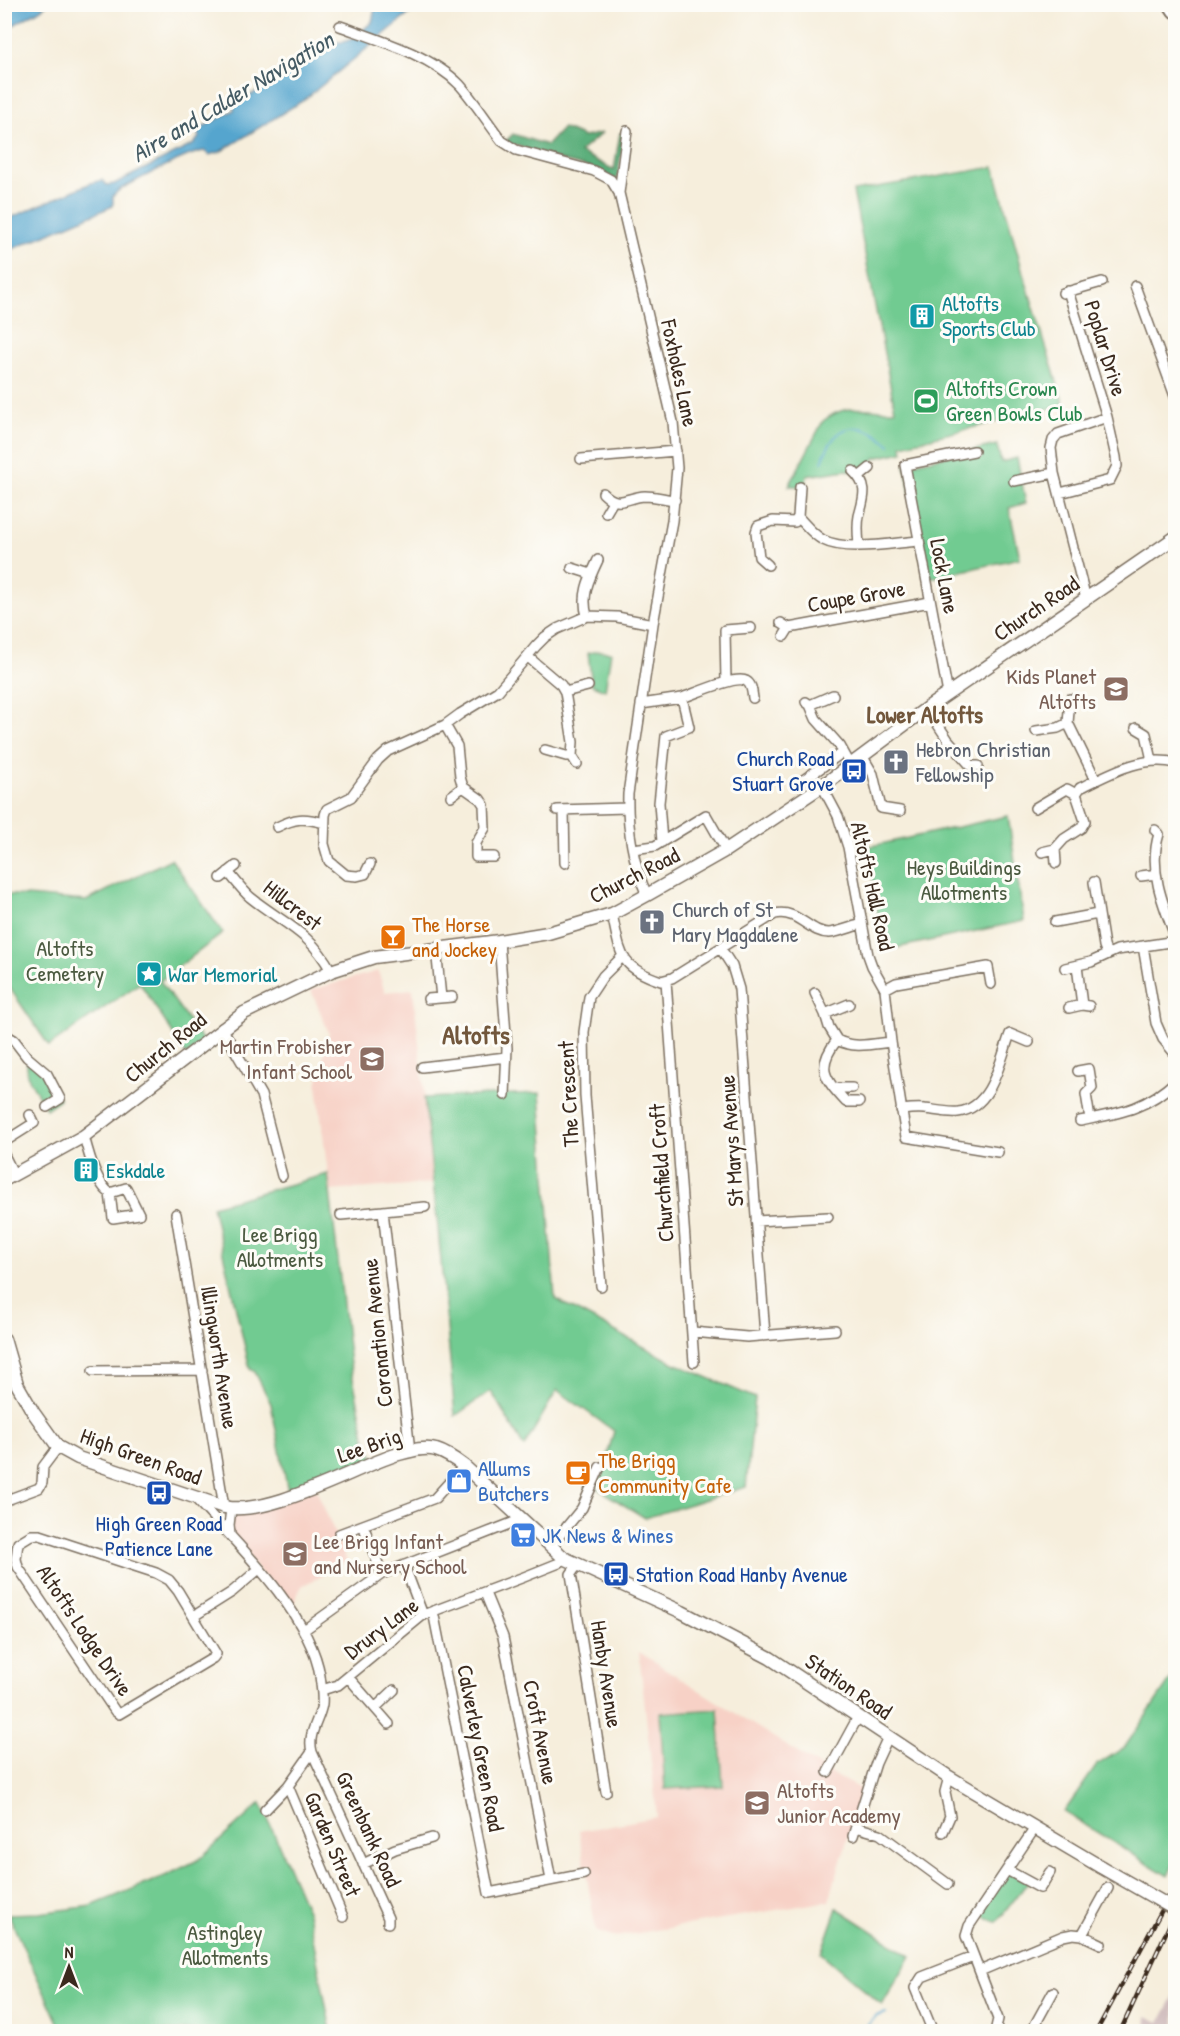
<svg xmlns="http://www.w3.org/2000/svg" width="1180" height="2036" viewBox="0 0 1180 2036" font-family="'Patrick Hand',sans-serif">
	<rect width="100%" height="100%" fill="#fdfcf7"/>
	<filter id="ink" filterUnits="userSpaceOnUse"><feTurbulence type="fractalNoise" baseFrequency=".0167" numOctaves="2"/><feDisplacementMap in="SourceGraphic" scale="12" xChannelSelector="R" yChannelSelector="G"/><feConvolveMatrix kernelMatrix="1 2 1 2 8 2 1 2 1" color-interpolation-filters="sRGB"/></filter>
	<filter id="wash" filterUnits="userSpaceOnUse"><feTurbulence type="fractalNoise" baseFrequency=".008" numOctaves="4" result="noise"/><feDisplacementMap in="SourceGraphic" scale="24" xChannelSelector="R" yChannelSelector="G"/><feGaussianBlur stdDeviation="1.35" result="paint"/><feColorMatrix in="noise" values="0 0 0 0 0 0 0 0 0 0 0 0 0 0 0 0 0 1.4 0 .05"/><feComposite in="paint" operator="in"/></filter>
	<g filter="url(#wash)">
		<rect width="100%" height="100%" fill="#f6eedc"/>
		<path fill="#f7d1c6" d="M378,971L385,992L413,989L434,1183L330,1191L317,1085L329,1033L311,990Z
			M315,1487L347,1561L302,1586L290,1610L230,1534L231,1509Z
			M639,1652L828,1772L862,1790L829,1901L621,1936L611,1937L596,1931L579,1831L657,1817Z"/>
		<path fill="#d2bfbf" d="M1175,1994V2031H1146L1147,2016L1160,2022Z"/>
		<path fill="#71cb91" stroke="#567a58" stroke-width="1.5" d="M994,167L1022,269L1064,405L902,445L903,452L875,458L870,468L859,477L853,471L846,470L807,476L805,486H789L823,421C848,401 866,411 895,410L853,191Z
			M997,445L1001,462L1017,458L1026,503L1009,508L1020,558L926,579L905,465Z
			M598,651L611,652L605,690L592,685L588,653Z
			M1008,816L1024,921L881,951L876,897L867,847Z
			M171,859L223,933L160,981L204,1042L187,1056L140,983L49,1046L5,981L4,894L86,901Z
			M27,1057L37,1065L60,1099L46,1109L27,1075Z
			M540,1093L555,1299L674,1363L755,1398L746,1487L645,1518L598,1489L614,1431L557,1390L524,1447L491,1391L455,1416L438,1228L424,1098Z
			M328,1174L350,1364L366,1441L376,1462L289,1497L271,1404L255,1372L250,1369L212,1206Z
			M1175,1673L1176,1859L1168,1876L1064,1812L1097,1765L1125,1747Z
			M718,1709L723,1786L665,1789L660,1713Z
			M261,1803L308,1913L331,2031H62L8,1914L39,1913L91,1906L165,1876L198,1860Z
			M1007,1870L1028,1882L997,1922L977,1913Z
			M837,1908L911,1956L882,2005L821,1953Z"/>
		<path fill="#5caf7b" stroke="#4c6c4c" stroke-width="1.5" d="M563,128L584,137L602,133L580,152L614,170L620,133H625L617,180L598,170L563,161L505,142L513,134L547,145Z"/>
		<path fill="#54a5ce" stroke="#486876" stroke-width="1.5" d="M5,4H46V5L38,11L5,30Z
			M379,5H420L304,100L220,152L209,155L204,151C186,153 138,180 119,190L113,196V204L111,207L5,252V220L91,183L102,180L107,185L114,184L194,144L199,137L197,130L234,110V106L271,82L284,76L333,42H343L352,39L372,22L375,8Z"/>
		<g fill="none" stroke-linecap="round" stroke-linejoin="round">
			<path stroke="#54a5ce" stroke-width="2" d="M822,462C835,421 860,419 890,445
				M862,2032L876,2016L886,2013"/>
		</g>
	</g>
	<g filter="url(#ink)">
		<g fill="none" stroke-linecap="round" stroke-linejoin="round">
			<defs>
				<path id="street" d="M340,26C379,40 431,55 460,85C475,102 488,123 502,141L516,150L594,171L611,180L619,193L673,422L677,468L672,521L653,624L628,794C627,827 633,865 647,895
					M619,193L627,131
					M1135,286L1176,399
					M1063,293L1102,282
					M581,459L676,451
					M853,471C869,486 864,497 859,516C857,526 858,535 859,545
					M859,477L870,468
					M1014,481L1054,473
					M603,493C619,509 626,497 645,496C655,496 665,499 675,500
					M1060,493L1110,480L1117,466L1116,457L1107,417L1068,291
					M606,513L613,501
					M798,517C806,525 813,535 823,540C846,552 893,543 918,541
					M768,565L759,557L756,532L758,526L773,521L795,522L798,517L800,487
					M572,568L591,574
					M1086,599L1054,473L1051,448L1053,440L1058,434L1107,417
					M587,616C581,595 589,579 598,560
					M781,623L789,628L784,636
					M789,628L930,602
					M528,657L561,685L565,692L573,742L572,756L577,764
					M726,682L725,630L751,628
					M565,692L588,686
					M948,694L905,465L974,451
					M682,698C694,694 736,675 746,681C752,684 752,692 753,698
					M806,702L810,705L816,719L840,746L851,766
					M641,704L682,698L689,727L666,736L659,803L662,842
					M810,705L833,695
					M927,708L948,740L971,766H978
					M1068,723L1070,699
					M445,725L457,746L460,777L463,787L480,799L484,805L485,828L476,843V857H494
					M1136,728L1146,734L1152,760
					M1036,731L1058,728L1068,723L1096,780
					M545,750L566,756H572
					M863,757L873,774L881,808L900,811
					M802,781L843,752
					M822,786L838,816L848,847L868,955L872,966L885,989L891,1042L906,1137L998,1152
					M451,796L463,787
					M1035,808L1067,789L1076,794
					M557,810L627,808
					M564,810L565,863
					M277,827C295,818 304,817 324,823
					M1155,830L1159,834C1148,869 1163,905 1176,938
					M633,849L655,846L706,815L726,850
					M1055,849L1056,863
					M1042,852L1055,849L1064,839L1081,828L1085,821L1076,794L1080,788C1111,773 1141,755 1176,763
					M370,864L365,874L357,876L346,875L329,861L324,844L325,815L327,809L351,797L378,760L388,751L445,725L460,714L498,691L536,646L545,637L557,629L587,616L617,617L653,624
					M228,872C235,880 242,890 250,897C282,923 311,932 331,971
					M1141,876L1156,874
					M221,878L236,866
					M1094,882L1104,946L1107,954
					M612,914C621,954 618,967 661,981L672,978L775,914C798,909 809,933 829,933C839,932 851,927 862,924
					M1055,922L1098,914
					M499,941L507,1048L505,1095
					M1143,946L1156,1023L1163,1039L1176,1055
					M436,948L441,998
					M721,949L732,966L739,989L765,1335
					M1077,966L1082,1005L1089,1006
					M1065,968L1091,962L1117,950L1176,941
					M666,981L694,1362
					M885,989L896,983L988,967L991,984
					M815,993L825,1014
					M428,999L452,997
					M1069,1008L1082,1005
					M222,1028L261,1095L282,1176
					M4,1034L14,1040L27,1057L47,1074L60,1099L47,1107
					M837,1040L829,1027L825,1014L849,1004
					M422,1067L506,1057
					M1078,1071L1089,1069L1092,1088L1086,1094L1090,1119
					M834,1088H852
					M859,1102H846C825,1079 815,1068 837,1040C854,1049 872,1044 891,1042
					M901,1110C909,1109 917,1108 925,1109C935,1110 947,1113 958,1112C992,1108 1000,1061 1010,1034L1029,1042
					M1080,1121C1119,1113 1145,1110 1176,1081
					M84,1136C88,1152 96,1184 110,1193L113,1218L139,1214L126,1188L110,1193
					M4,1142L34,1123L30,1115
					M4,1155L14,1175
					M383,1211L410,1451
					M176,1214L224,1507
					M341,1215L425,1207
					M756,1221L828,1217
					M601,1286L585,1096L584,1032L589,997L603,976L622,957
					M693,1332L747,1337L835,1330
					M93,1371L202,1370
					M195,1498C237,1543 311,1615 320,1676C321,1685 323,1695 322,1704C319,1722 307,1733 312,1752L288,1786L265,1810
					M4,1501L39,1488L42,1483L43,1467L58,1447
					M363,1525L382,1574
					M230,1534L229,1525L231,1509
					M339,1534L435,1498L464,1466
					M31,1535H40L156,1573L169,1580L178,1591L216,1654L213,1658L119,1714L115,1711L18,1567L16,1559L18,1543Z
					M551,1546L582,1508L600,1467
					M578,1564L571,1574L606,1792
					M404,1565L423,1615
					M485,1593L503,1637L551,1880
					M433,1611L489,1893L584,1874
					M194,1616L232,1592L259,1569
					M304,1630L382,1574L522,1519
					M348,1677L389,1724
					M322,1690L338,1685L423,1615L524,1577L559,1563L564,1558
					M375,1708L394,1690
					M312,1752L388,1918V1923
					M828,1772L858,1717
					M288,1786L343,1917
					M856,1827L880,1834L948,1884
					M943,1832L950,1816L945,1792L949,1777
					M853,1836L876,1763L888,1737
					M363,1864L395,1849L432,1838
					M1007,1870L1040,1888L1050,1872
					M1082,1935L1101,1944
					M980,1971L1063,1936L1073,1934L1082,1935L1108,1888
					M933,2032L915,1988L922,1977L973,1957
					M995,2032L998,2019L966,1936L969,1926L1035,1828
					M1031,2032L1053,1992"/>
				<path id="secondary" d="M4,1180L84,1136L244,1013L331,971L374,957L499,941L548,933L612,914L647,895L726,850L822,786L927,708L1176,537
					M4,1339L17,1384L33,1412L58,1447L78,1458L224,1507C268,1517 350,1470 395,1455C407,1452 424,1446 436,1450C446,1453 456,1460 464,1466L564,1558L682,1612L770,1658L949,1777L1101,1867"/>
				<path id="highway" d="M1172,4L1176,10"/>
			</defs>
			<use href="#street" stroke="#7c6f60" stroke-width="12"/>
			<use href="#secondary" stroke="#7c6f60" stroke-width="15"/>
			<use href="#highway" stroke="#7c6f60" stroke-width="20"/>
			<use href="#street" stroke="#fff" stroke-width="9"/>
			<use href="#secondary" stroke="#fff" stroke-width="12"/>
			<use href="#highway" stroke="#fff" stroke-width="16"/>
			<defs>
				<path id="rail" d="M1096,2032L1176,1884
					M1120,2032L1176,1911"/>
			</defs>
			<use href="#rail" stroke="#3b2a1e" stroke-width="4.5"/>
			<use href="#rail" stroke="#fdfcf7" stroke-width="2" stroke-dasharray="7" stroke-linecap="butt"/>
			<defs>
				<path id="secondary-bridge" d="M1101,1867L1176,1910"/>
			</defs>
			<use href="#secondary-bridge" stroke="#7c6f60" stroke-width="15" stroke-linecap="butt"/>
			<use href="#secondary-bridge" stroke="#fff" stroke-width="12"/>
		</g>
	</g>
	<defs>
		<symbol id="building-square" viewBox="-11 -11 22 22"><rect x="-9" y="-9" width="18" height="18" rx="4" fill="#0f9aa8" stroke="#fdfcf7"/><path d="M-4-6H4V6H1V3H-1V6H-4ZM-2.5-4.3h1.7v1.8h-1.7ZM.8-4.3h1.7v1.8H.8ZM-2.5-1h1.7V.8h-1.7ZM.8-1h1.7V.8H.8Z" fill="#fff"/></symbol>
		<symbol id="stadium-square" viewBox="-11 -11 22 22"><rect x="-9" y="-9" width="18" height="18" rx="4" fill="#2e9e5b" stroke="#fdfcf7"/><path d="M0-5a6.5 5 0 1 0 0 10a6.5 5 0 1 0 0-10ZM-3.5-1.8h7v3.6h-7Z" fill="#fff"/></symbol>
		<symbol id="school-square" viewBox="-11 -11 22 22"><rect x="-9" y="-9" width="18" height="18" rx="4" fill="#8d6e63" stroke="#fdfcf7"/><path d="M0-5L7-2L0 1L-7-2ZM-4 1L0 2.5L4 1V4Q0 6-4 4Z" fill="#fff"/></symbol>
		<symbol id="church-square" viewBox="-11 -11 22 22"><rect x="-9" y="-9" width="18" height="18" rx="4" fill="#6b7280" stroke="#fdfcf7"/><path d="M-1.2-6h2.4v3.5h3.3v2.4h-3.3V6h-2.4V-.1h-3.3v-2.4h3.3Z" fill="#fff"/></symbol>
		<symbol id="bus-square" viewBox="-11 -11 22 22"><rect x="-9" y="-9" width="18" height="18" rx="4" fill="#1a4fb4" stroke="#fdfcf7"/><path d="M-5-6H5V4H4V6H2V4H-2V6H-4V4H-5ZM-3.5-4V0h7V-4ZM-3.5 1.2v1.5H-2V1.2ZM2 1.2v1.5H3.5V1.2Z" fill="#fff"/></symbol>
		<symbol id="bar-square" viewBox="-11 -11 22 22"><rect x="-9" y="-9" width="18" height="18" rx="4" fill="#e8710a" stroke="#fdfcf7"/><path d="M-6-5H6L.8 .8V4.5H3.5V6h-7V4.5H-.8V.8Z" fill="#fff"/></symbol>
		<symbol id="sight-square" viewBox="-11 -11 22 22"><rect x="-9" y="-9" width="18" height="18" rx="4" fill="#0f9aa8" stroke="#fdfcf7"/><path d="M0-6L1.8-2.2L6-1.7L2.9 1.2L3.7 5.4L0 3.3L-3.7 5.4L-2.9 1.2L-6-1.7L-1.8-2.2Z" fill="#fff"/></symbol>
		<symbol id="cafe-square" viewBox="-11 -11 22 22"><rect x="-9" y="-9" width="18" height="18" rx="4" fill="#e8710a" stroke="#fdfcf7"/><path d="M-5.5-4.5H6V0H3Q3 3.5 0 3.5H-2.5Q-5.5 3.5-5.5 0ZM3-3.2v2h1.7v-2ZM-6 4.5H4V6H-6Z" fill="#fff"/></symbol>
		<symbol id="shop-square" viewBox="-11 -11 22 22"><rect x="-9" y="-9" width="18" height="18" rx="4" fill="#3f7fe0" stroke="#fdfcf7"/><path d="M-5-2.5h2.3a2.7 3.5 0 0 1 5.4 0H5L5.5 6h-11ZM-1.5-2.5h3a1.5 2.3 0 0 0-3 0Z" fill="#fff"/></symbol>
		<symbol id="supermarket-square" viewBox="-11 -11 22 22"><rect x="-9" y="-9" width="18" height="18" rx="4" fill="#3f7fe0" stroke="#fdfcf7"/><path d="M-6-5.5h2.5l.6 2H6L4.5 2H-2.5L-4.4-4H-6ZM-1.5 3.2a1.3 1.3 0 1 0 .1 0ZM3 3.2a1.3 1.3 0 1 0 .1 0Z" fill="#fff"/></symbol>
	</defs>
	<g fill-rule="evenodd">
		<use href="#building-square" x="907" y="301" width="30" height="30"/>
		<use href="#stadium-square" x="911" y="386" width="30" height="30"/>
		<use href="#school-square" x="1101" y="674" width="30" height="30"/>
		<use href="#church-square" x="881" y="747" width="30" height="30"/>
		<use href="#bus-square" x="839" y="756" width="30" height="30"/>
		<use href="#church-square" x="637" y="907" width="30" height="30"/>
		<use href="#bar-square" x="378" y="922" width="30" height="30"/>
		<use href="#sight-square" x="134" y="959" width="30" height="30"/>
		<use href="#school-square" x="357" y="1044" width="30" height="30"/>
		<use href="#building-square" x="71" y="1155" width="30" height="30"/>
		<use href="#cafe-square" x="563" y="1458" width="30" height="30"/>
		<use href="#shop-square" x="444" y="1466" width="30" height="30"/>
		<use href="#bus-square" x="144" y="1478" width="30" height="30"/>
		<use href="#supermarket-square" x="508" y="1520" width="30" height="30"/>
		<use href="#school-square" x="280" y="1539" width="30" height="30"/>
		<use href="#bus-square" x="601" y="1559" width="30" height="30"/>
		<use href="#school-square" x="742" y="1788" width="30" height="30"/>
	</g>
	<g text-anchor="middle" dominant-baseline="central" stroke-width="6" stroke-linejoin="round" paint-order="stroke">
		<g font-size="22" fill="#0d838f" stroke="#fdfcf7" text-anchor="start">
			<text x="942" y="303">Altofts<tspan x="942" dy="25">Sports Club</tspan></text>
			<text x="168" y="974">War Memorial</text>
			<text x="106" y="1170">Eskdale</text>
		</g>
		<g font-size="22" fill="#3b2a1e" stroke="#fdfcf7">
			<text transform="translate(1106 348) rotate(73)">Poplar Drive</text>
			<text transform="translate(680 373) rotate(78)">Foxholes Lane</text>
			<text transform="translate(945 576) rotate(79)">Lock Lane</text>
			<text transform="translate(856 596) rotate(-10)">Coupe Grove</text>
			<text transform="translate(1036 608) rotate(-34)">Church Road</text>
			<text transform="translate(634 875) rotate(-27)">Church Road</text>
			<text transform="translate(873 886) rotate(77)">Altofts Hall Road</text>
			<text transform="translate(293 905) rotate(38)">Hillcrest</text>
			<text transform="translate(165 1047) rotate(-39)">Church Road</text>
			<text transform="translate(568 1094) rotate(-93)">The Crescent</text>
			<text transform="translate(731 1141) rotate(-94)">St Marys Avenue</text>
			<text transform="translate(661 1173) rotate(-94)">Churchfield Croft</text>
			<text transform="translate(377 1333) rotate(-96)">Coronation Avenue</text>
			<text transform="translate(220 1357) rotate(81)">Illingworth Avenue</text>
			<text transform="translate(369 1445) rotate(-19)">Lee Brig</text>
			<text transform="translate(141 1456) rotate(20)">High Green Road</text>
			<text transform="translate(381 1628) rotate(-37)">Drury Lane</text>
			<text transform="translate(85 1630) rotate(56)">Altofts Lodge Drive</text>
			<text transform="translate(607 1674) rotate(81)">Hanby Avenue</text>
			<text transform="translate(849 1686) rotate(34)">Station Road</text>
			<text transform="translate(541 1732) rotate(79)">Croft Avenue</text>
			<text transform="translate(481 1748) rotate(79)">Calverley Green Road</text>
			<text transform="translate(369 1829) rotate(65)">Greenbank Road</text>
			<text transform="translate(333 1844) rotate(67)">Garden Street</text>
		</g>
		<g font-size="22" fill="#27864d" stroke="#fdfcf7" text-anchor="start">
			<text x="946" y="388">Altofts Crown<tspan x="946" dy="25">Green Bowls Club</tspan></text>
		</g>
		<g font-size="22" fill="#785e54" stroke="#fdfcf7" text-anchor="end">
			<text x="1096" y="676">Kids Planet<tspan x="1096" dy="25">Altofts</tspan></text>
			<text x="352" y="1046">Martin Frobisher<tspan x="352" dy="25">Infant School</tspan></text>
			<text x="314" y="1541" text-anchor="start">Lee Brigg Infant<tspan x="314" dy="25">and Nursery School</tspan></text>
			<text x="777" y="1790" text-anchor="start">Altofts<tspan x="777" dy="25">Junior Academy</tspan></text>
		</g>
		<g font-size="22" fill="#5b616d" stroke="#fdfcf7" text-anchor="start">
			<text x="916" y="749">Hebron Christian<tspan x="916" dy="25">Fellowship</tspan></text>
			<text x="672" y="909">Church of St<tspan x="672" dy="25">Mary Magdalene</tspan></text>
		</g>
		<g font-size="22" fill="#164399" stroke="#fdfcf7" text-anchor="end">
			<text x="834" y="758">Church Road<tspan x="834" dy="25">Stuart Grove</tspan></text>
			<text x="159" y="1523" text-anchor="middle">High Green Road<tspan x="159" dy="25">Patience Lane</tspan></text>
			<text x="636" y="1574" text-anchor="start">Station Road Hanby Avenue</text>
		</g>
		<g font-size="22" fill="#4b5a40" stroke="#fdfcf7">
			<text x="964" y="867">Heys Buildings<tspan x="964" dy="25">Allotments</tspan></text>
			<text x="65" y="948">Altofts<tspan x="65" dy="25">Cemetery</tspan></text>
			<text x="280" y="1234">Lee Brigg<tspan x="280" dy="25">Allotments</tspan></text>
			<text x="225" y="1932">Astingley<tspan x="225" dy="25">Allotments</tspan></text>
		</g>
		<g font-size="22" fill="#c56008" stroke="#fdfcf7" text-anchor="start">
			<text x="412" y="924">The Horse<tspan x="412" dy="25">and Jockey</tspan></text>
			<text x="598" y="1460">The Brigg<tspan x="598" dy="25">Community Cafe</tspan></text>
		</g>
		<g font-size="22" fill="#366cbe" stroke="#fdfcf7" text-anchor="start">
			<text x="478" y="1468">Allums<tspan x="478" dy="25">Butchers</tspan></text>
			<text x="542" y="1535">JK News &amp; Wines</text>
		</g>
		<g font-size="24" font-style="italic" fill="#455b64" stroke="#fdfcf7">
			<text transform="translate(232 96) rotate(-31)">Aire and Calder Navigation</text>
		</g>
		<g font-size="24" font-weight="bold" fill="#72573c" stroke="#fdfcf7">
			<text x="925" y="714">Lower Altofts</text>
		</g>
		<g font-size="26" font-weight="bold" fill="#72573c" stroke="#fdfcf7">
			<text x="476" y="1034">Altofts</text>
		</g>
	</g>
	<rect width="1180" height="2036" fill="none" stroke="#fdfcf7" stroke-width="24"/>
	<g transform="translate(69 1967)" stroke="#fdfcf7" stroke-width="4.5" paint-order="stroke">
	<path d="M0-4.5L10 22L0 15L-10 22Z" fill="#3b2a1e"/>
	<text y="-9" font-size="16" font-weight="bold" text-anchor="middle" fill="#3b2a1e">N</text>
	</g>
</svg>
